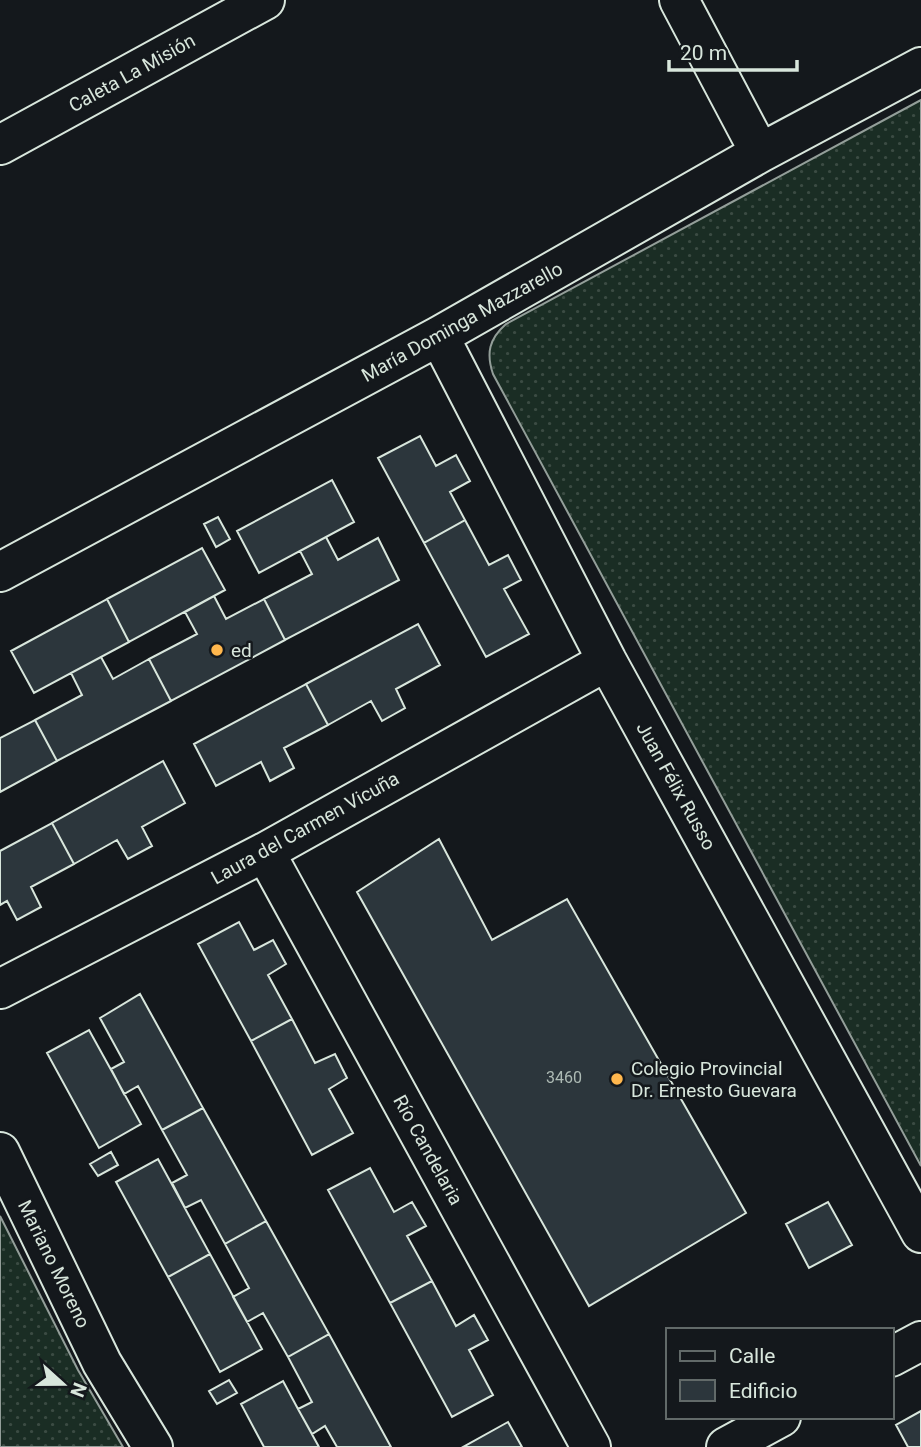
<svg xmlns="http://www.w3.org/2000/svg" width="921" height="1447" viewBox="0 0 921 1447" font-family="Roboto,sans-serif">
	<defs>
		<pattern id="grass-dots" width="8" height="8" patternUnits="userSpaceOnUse" patternTransform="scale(1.75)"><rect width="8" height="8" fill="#1a2d24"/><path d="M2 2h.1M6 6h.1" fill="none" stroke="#3b4b43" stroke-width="1.8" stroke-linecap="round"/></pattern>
	</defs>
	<rect width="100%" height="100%" fill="#14181c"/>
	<path fill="url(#grass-dots)" stroke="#939e99" stroke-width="2" d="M921,100V1166L493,374C486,353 489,339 506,324Z
		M0,1216L78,1370L123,1447H0Z"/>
	<path fill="#2c363c" stroke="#d8e6dc" stroke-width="2" d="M420,436L436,466L456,455L470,481L450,492L465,520L424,543L378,458Z
		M332,480L354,522L259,573L237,531Z
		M218,517L230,539L216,547L204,524Z
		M465,520L489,565L508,555L521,580L504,589L529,634L486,657L424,543Z
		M326,537L338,560L378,538L399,580L285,640L264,599L312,574L300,551Z
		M202,548L225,590L129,642L107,599Z
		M214,596L226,619L264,599L285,640L171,701L149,659L197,634L185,612Z
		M107,599L129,642L34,693L11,651Z
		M418,624L440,665L396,689L405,708L382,721L371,701L328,725L306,684Z
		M101,657L113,679L149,659L171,701L57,761L35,720L82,695L71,673Z
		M306,684L328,725L284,748L294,768L270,781L261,762L216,786L194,744Z
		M35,720L57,761L0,792V738Z
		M163,761L185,803L142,827L152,846L128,859L117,840L74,864L52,823Z
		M52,823L74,864L31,887L41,907L17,920L7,901L0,905V851Z
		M439,839L492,940L567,899L746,1213L589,1306L357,892Z
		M239,922L254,950L273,940L286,964L268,975L292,1019L251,1041L198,944Z
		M140,994L203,1108L162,1130L138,1086L124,1094L111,1069L124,1062L100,1018Z
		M292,1019L315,1063L335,1054L347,1078L329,1089L353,1133L312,1155L251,1041Z
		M89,1030L141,1124L99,1148L47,1053Z
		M203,1108L266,1221L225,1244L201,1200L185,1208L172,1183L187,1175L162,1130Z
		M111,1152L118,1165L98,1176L90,1164Z
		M158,1159L210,1254L168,1277L116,1182Z
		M370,1168L394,1212L412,1202L426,1226L407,1236L432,1281L390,1303L328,1190Z
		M828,1202L852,1245L809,1268L786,1224Z
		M266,1221L329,1334L288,1357L263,1313L247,1322L233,1297L249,1288L225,1244Z
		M210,1254L262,1349L220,1372L168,1277Z
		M432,1281L456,1326L474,1315L488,1340L469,1350L493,1395L452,1417L390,1303Z
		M329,1334L391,1447H337L325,1426L312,1434L298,1409L312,1402L288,1357Z
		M229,1380L237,1393L217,1404L209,1391Z
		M283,1381L298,1409L319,1447H264L241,1404Z
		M921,1411V1447H908L896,1425Z
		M508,1422L522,1447H463Z"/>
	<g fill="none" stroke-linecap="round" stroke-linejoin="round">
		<defs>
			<path id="minor" d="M679,0L760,153
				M0,145L265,0
				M439,336L607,661L921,1233
				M0,572L439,336L760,153L921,67
				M265,852L591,1447
				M0,989L265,852L607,661
				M0,1152L102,1363L153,1447
				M891,1357L921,1341
				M726,1447L781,1417"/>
		</defs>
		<use href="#minor" stroke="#d8e6dc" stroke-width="42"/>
		<use href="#minor" stroke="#14181c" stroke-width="38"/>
	</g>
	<g fill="#ffb74d" stroke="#14181c" stroke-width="2.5">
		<circle cx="217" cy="650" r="7"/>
		<circle cx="617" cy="1079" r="7"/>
	</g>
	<g text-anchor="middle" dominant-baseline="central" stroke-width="5" stroke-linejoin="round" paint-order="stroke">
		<g font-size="16" fill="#adbab4">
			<text x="564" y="1077">3460</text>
		</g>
		<g font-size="19" fill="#d8e6dc" stroke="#14181c">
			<text transform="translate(132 73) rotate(-29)">Caleta La Misión</text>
			<text transform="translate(462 322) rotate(-29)">María Dominga Mazzarello</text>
			<text transform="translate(676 786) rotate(61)">Juan Félix Russo</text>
			<text transform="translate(305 828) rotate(-29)">Laura del Carmen Vicuña</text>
			<text transform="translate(428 1150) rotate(61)">Río Candelaria</text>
			<text transform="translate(54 1264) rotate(64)">Mariano Moreno</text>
		</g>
		<g font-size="19" fill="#d8e6dc" stroke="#14181c" text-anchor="start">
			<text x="231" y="650">ed</text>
			<text x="631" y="1068">Colegio Provincial<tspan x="631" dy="22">Dr. Ernesto Guevara</tspan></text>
		</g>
	</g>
	<rect x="666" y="1328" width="228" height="91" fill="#14181c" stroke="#626a69" stroke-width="2"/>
	<rect x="680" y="1351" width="35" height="10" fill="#14181c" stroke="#626a69" stroke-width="2"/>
	<text x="729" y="1363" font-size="21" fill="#d8e6dc">Calle</text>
	<rect x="680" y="1380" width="35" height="21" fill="#2c363c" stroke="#626a69" stroke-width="2"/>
	<text x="729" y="1398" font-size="21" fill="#d8e6dc">Edificio</text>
	<g transform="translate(63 1384) rotate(111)" stroke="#14181c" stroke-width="5" paint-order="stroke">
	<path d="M0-5L12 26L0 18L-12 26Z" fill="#d8e6dc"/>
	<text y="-10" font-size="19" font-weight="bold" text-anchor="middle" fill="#d8e6dc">N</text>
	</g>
	<path d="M669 60v10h128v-10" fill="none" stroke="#d8e6dc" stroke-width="3.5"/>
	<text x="680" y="60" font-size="21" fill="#d8e6dc" stroke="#14181c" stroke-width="5" paint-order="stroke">20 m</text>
</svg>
